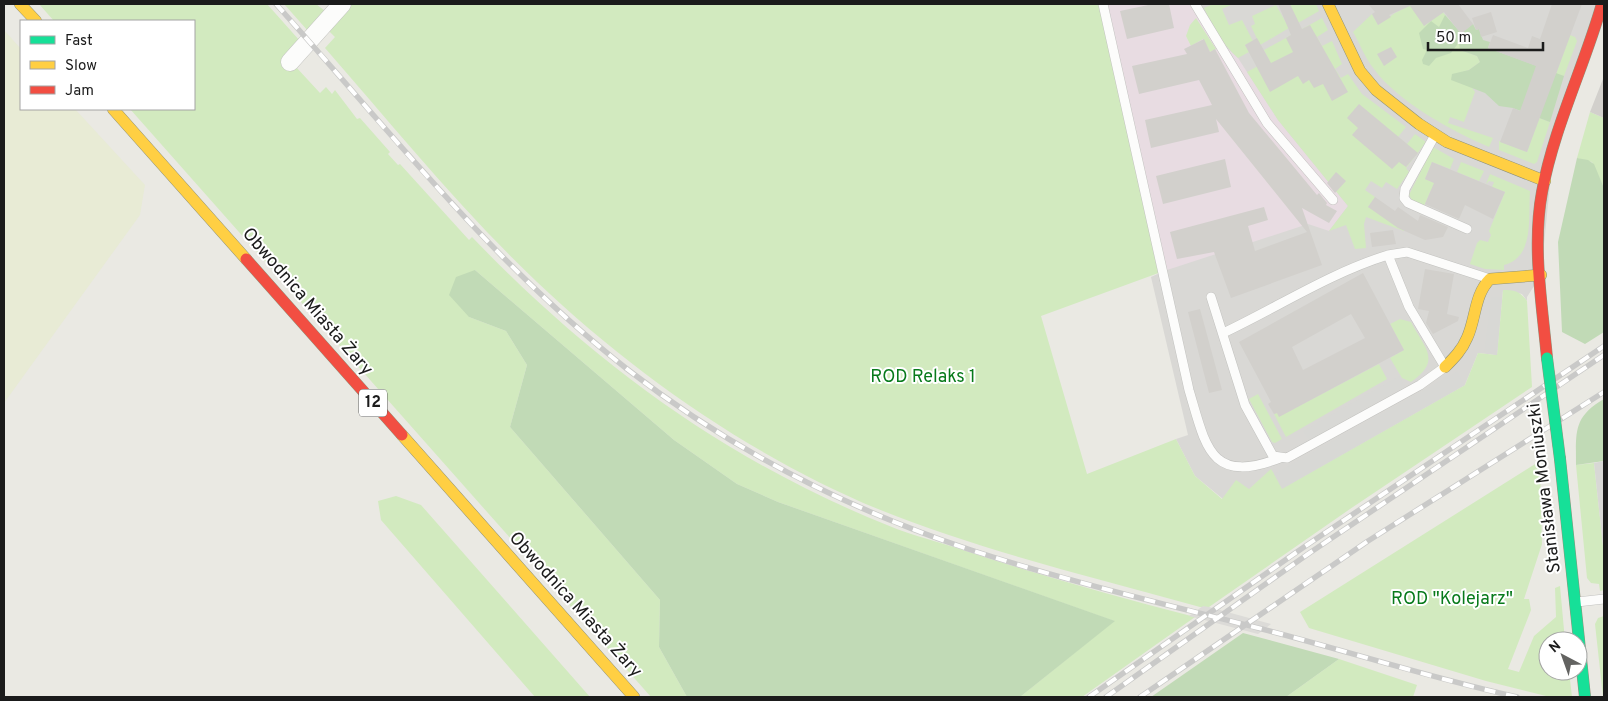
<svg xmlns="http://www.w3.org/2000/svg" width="1608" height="701" viewBox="0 0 1608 701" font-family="Overpass,sans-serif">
	<rect width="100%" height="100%" fill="#eae9e3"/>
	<path fill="#d9d8d5" d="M1103,4H1602L1554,144L1541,275L1527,297V301L1522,294L1503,290L1497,355L1478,353L1465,385L1282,489H1249L1223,499L1195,476L1176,439L1188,435L1151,277L1164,271Z"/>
	<path fill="#e8dce2" d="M1103,4H1195L1224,45L1238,58L1278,120L1348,206L1329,231L1308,224L1164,271Z"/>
	<path fill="#e8ebd5" d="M4,30L21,49V109H75L145,185L140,215L4,403Z"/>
	<path fill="#d2eabf" d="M39,4H267L300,41L296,67L320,93L326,87L332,94L335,90L357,119L360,118L390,152L388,154L398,165L400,164L469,240L472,237C592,362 725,460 887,525C913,536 940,542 966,551C1042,576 1118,597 1195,617L1082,697H1020L1114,621L778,502L737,484L674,440L475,270L469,317L506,331L527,365L510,427L660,600L659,647L687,697H651L130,109H194V21H54Z
		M284,4H316L325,11L308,31Z
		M351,4H1103L1164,271L1041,316L1087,474L1176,439L1195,476L1222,499L1236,480L1249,489L1271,469L1283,488L1465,385L1478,353L1497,355L1503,290C1514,290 1520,291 1527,301L1532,387L1350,509L1209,607H1200C1093,577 982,551 878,509C754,458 634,374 537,282C461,210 394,127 325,48L335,37L328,30Z
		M1213,4H1233L1222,9L1229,25L1242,20L1253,41L1245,45L1249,52L1238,58C1222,43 1213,29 1204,8Z
		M1290,4H1316L1319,11L1293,26Z
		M1406,4H1436L1461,34L1460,50L1477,56L1480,62L1469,70L1459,73V83L1471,86L1475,92L1464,122L1450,117L1448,123L1493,138L1489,147C1452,131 1398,102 1374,69C1365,58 1360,44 1353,32L1372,14L1378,25L1395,13L1407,7Z
		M1276,5L1289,28L1260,45L1251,26L1255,24L1252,16Z
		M1196,18L1216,49L1210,52L1203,39L1191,46L1186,36L1190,25Z
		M1322,18L1328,30L1317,37L1322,46L1332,41L1342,64L1335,69L1341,78L1348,74L1362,94L1406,127L1398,137L1407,144L1415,134L1426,142L1406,168L1409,172L1397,189L1386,182L1382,188L1371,181L1365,190L1375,197L1368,207L1407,224L1404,231L1366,217L1364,224L1366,248L1355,249L1346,225L1329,231L1348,206L1278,120L1247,72L1269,60L1264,50Z
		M1570,35L1575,37L1577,41L1564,76L1556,74Z
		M1590,112L1604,118V188L1592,162L1577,158Z
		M1539,118L1550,122L1537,162L1534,164L1499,150V141L1527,152Z
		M1433,147L1454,159L1450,169L1432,162L1425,179L1437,184L1431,190L1424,206L1412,200L1409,195Z
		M1461,162L1484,171L1479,181L1457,172Z
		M1490,174L1530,191C1528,217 1535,257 1504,265V270L1485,269L1470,264L1477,243L1480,240L1488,242L1491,235L1489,231L1505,192L1492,187L1494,182L1489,181L1486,184Z
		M1400,319L1411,322C1425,349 1442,360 1411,382L1402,378L1390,358L1404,350L1390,324Z
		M1379,364L1387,379L1286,437L1274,414L1277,413L1280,416Z
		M1258,394L1282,439L1275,443L1272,442L1249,399Z
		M1540,461L1542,544L1524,599H1529L1531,610L1508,669L1519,672L1534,636L1556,617L1555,588L1560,586L1565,641H1548V671H1569L1572,697H1550L1486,681L1309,628L1300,612Z
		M1594,463L1604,555V590L1600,591L1599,584L1591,583L1587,578L1576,465Z
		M396,496L421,505L590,697H535L381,520L378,501Z
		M1604,616V697H1603L1595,624L1598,618Z
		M1339,659L1417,685L1413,697H1286Z"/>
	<path fill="#c1dab6" d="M1445,15L1461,33L1473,24L1476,30L1479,29L1483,40L1490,42L1488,48L1564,76L1550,122L1513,108L1499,106L1485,93L1451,80L1452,74L1469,70L1480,62L1477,56L1460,50L1459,42L1451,53L1436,58L1429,66L1423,64L1422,60L1427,50L1423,49L1419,33L1431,21L1439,27Z
		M1577,158L1588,160L1594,164L1604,188V332L1585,344L1562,332L1558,242Z
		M475,270L674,440L737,484L778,502L1115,621L1020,697H687L659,647L660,600L510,427L527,365L506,331L469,317L449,295L456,277Z
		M1604,399V461L1576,465C1576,432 1573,417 1604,399Z
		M1243,633L1339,659L1286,697H1151Z"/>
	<path fill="#d8d8d5" d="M1491,297H1502L1497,355L1484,353Z
		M1458,371L1465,385L1282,489L1274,474Z
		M1399,376L1405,386L1309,440L1303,431Z
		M1604,461V555L1594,463Z"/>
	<path fill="#dcdbd8" d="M1203,606L1209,607L1271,624L1258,634L1189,616Z"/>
	<path fill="#d2d0cc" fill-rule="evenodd" d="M1153,4H1169L1174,28L1127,39L1120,11Z
		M1278,4H1290L1302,29L1310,25L1348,92L1332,101L1323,84L1314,88L1309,80L1303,84L1298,76L1270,92L1245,45L1257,38L1271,63L1293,52L1286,38L1291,35Z
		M1368,4H1458L1473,24L1461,34L1444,12L1424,26L1410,6L1389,15L1391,17L1378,25L1372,14L1375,12Z
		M1552,4H1582L1527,152L1500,142L1513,108L1520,111L1536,66L1488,48L1493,35L1528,48L1532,36L1540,39Z
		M1491,12L1497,32L1481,37L1479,29L1476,30L1472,18Z
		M1204,39L1210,52L1215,49L1249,113L1317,195L1319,193L1327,203L1326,205L1337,211L1329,223L1302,208L1322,265L1231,298L1214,252L1177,259L1170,232L1264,207L1268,220L1248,226L1255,251L1307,232L1216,119L1219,132L1151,148L1145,120L1212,105L1199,80L1139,94L1132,66L1187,54L1184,49Z
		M1391,47L1397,57L1384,66L1377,54Z
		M1603,79H1604V118L1590,112Z
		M1359,104L1418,153L1406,167L1399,162L1392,169L1352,135L1358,128L1347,118Z
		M1225,159L1231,187L1163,204L1156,176Z
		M1432,162L1505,192L1493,219L1465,205L1459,219L1425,204L1434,183L1425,179Z
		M1336,172L1346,181L1335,193L1327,183Z
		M1375,197L1395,211L1398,207L1418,221L1420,215L1448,227L1443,237L1425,240L1398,228L1368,207Z
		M1393,230L1396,244L1372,247L1370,233Z
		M1425,269L1454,274L1447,314L1459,317L1458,321L1433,334L1426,323L1429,311L1418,309Z
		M1363,273L1404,350L1279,417L1277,413L1274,414L1268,404L1271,402L1239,342ZM1351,314L1365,338L1303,370L1292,347Z
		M1200,309L1222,390L1209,393L1188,312Z"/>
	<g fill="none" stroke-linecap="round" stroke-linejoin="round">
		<defs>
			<path id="lane" d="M1103,4L1189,390C1206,447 1210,485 1280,458
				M1195,4L1267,123L1333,200
				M1435,135L1405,189L1404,198L1408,203L1467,229
				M1211,297L1245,405L1273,456L1287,458L1420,385L1445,367L1409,307L1388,255L1407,252L1487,278
				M1223,333C1278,307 1330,273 1388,255
				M1577,602L1604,599"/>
			<path id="street" d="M290,62L342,4"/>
			<path id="fast" d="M1560,459L1585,697"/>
			<path id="slow" d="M20,4L36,21
				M1328,4L1360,71L1376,90L1419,124L1447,142L1545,181
				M113,109L246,259
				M1445,367C1454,358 1462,350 1467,338C1476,319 1474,295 1490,279L1541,275
				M402,435L634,697"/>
			<path id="jam" d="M246,259L402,435
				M1547,358C1542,303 1532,246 1542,192C1554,127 1584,67 1602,4"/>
		</defs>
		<use href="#lane" stroke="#c2c2bf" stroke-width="10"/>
		<use href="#street" stroke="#c2c2bf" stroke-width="19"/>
		<use href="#fast" stroke="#90937b" stroke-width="12"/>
		<use href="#slow" stroke="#90937b" stroke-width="12"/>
		<use href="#jam" stroke="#90937b" stroke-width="12"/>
		<use href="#lane" stroke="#fcfcfb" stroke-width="9"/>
		<use href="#street" stroke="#fcfcfb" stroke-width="18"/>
		<use href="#fast" stroke="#16e098" stroke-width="11"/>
		<use href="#slow" stroke="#ffcf43" stroke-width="11"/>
		<use href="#jam" stroke="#f24e42" stroke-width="11"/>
		<defs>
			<path id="rail" d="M276,4C388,129 494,265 627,369C730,449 847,509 971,550C1066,581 1165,604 1262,629C1347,651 1431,678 1517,697
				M1089,697L1304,547L1604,346
				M1106,697L1308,554L1604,355
				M1140,697L1368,541L1604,392"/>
		</defs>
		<use href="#rail" stroke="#c9c9c8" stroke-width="5.5"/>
		<use href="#rail" stroke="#fff" stroke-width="4" stroke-dasharray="11" stroke-linecap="butt"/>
		<defs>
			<path id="fast-bridge" d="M1547,358L1560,459"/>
		</defs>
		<use href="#fast-bridge" stroke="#90937b" stroke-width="12" stroke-linecap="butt"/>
		<use href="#fast-bridge" stroke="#16e098" stroke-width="11"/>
	</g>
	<g text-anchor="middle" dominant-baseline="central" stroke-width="4" stroke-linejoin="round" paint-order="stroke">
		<rect fill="#fff" stroke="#5f5f5f" stroke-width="1" x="359" y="389.5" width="28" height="27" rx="4"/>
		<g font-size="16" font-weight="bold" fill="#1b1b1b">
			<text x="373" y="403">12</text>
		</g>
		<g font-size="18" fill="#1b1b1b" stroke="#fff">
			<text transform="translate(307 302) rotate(49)">Obwodnica Miasta Żary</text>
			<text transform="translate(1545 488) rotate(-97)">Stanisława Moniuszki</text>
			<text transform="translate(575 605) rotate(48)">Obwodnica Miasta Żary</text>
		</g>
		<g font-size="18" fill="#087a1b" stroke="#fff">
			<text x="923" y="377">ROD Relaks 1</text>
			<text x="1452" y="599">ROD "Kolejarz"</text>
		</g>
	</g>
	<rect width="1608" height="701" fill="none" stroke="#1b1b1b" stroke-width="10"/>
	<rect x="20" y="20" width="175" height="90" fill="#ffffff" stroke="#a4a4a4"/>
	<rect x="30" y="36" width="25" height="8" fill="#16e098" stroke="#a4a4a4"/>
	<text x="65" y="45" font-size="15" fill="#1b1b1b">Fast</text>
	<rect x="30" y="61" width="25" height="8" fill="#ffcf43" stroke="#a4a4a4"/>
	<text x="65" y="70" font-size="15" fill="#1b1b1b">Slow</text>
	<rect x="30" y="86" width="25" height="8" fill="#f24e42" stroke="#a4a4a4"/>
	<text x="65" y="95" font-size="15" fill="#1b1b1b">Jam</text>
	<g transform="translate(1563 656) rotate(319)"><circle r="24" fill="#ffffff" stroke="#a4a4a4"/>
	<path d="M0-4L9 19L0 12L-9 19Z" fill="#636361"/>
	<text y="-8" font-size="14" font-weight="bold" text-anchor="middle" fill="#1b1b1b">N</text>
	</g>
	<path d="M1428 42v8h115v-8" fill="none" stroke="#1b1b1b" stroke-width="2.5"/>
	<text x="1436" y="42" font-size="15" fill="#1b1b1b" stroke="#ffffff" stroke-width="4" paint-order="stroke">50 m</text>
</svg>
